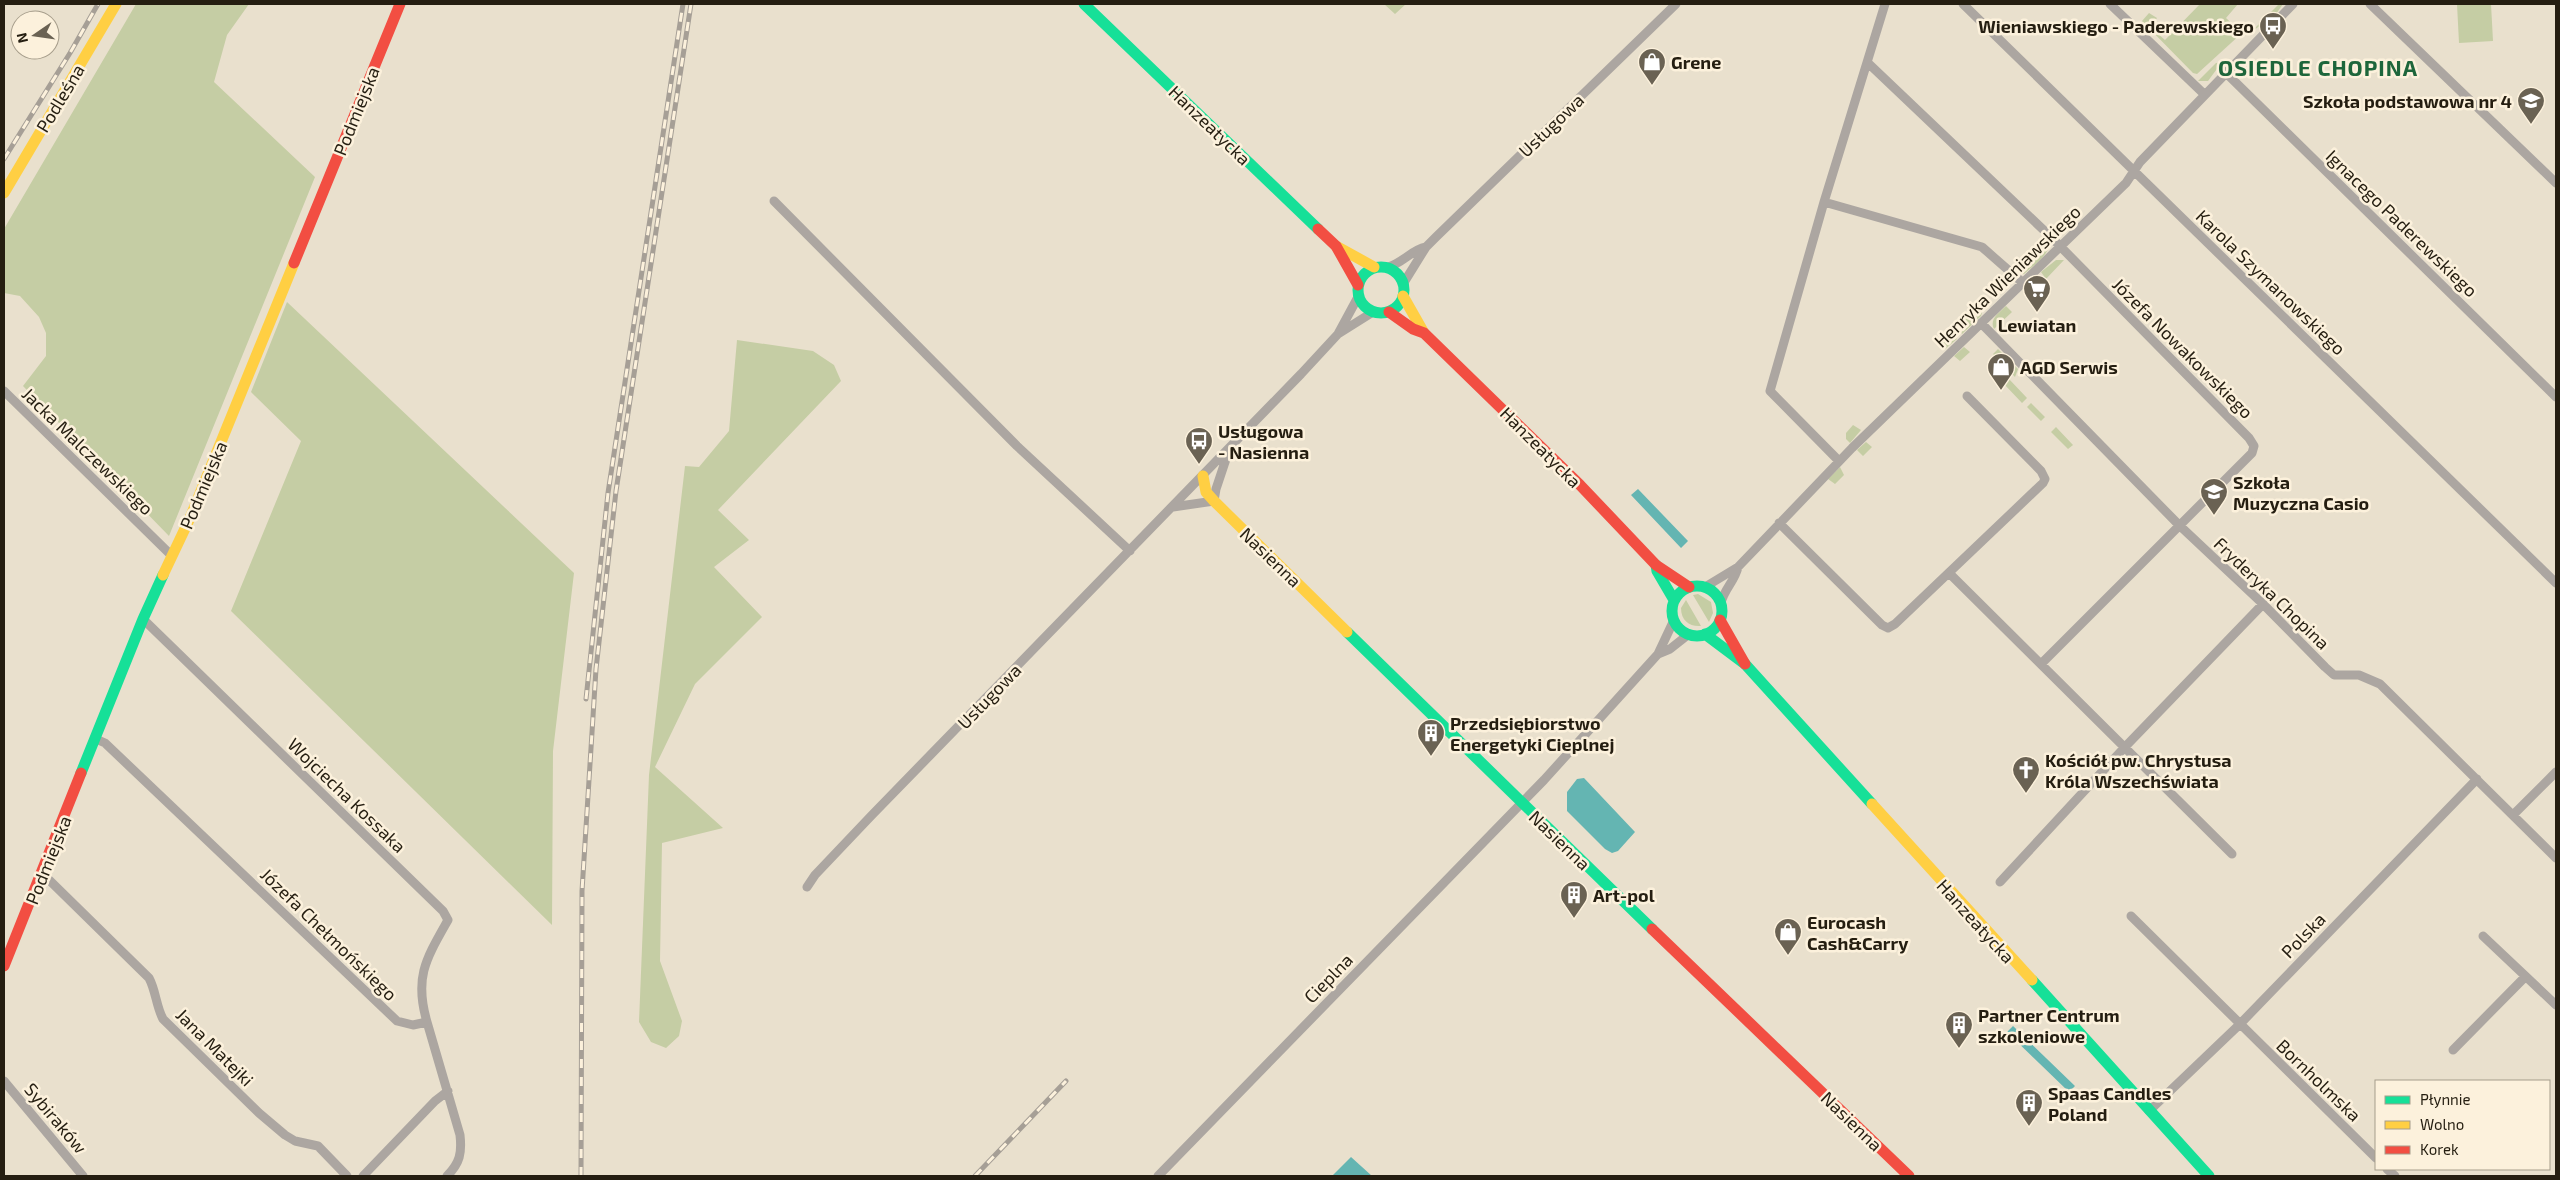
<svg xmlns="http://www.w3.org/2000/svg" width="2560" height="1180" viewBox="0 0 2560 1180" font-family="'Exo 2',sans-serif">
	<rect width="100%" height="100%" fill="#e9e0cd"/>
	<path fill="#c5cda4" d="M136,4H249L227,35L214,82L315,177L169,536L23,386L46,356V333L39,317L20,296L4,293V229Z
		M1384,4H1406L1395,14Z
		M2200,4H2238L2226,18L2242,33L2197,74L2193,73L2142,21L2149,13L2157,18L2150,27L2165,40Z
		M2279,4H2283L2276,14L2250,33Z
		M2457,4H2491L2493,41L2459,43Z
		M2222,62L2208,81H2198L2216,63Z
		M2049,245C2048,256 2033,266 2024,274L2019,273Z
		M2056,260H2064L2046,279L2041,272Z
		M287,302L574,573L553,751L552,925L231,611L301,441L251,392Z
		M2006,306L2012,312L1994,329C1989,319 1999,313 2006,306Z
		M1975,308L1982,313L1981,316L1962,334L1956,326Z
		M1950,332L1957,339L1945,349L1939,342Z
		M737,340L813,351L834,365L841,381L718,510L749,540L714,567L762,617L695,684L655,767L723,828L662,843L660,961L682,1021L679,1036L666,1048L651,1042L639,1022L649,775L685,466L699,467L729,431Z
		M1964,347L1970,352L1960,361L1954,356Z
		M1998,349L2018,369L2015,377L1993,354Z
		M2009,379L2027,398L2022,403L2004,384Z
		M2031,403L2045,417L2041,421L2027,407Z
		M1853,425L1861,430L1850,443L1846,439V433Z
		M2056,427L2073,445L2068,449L2051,432Z
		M1866,442L1872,447L1863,456L1857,450Z
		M1840,467L1844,475L1835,484L1828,479Z
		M1698,594L1711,602L1713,613L1709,622L1693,595Z
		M1686,600L1701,626C1690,627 1681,621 1681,608Z"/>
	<path fill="#64b5b2" d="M1638,489L1688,541L1681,548L1631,495Z
		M1584,778L1635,832L1618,851L1612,853L1605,849L1567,811V792L1577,779Z
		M2013,1026L2075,1086L2069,1092L2007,1032Z
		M1351,1157L1372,1176H1332Z"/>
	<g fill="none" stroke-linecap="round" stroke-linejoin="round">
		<path stroke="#aca6a1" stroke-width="9" d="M1963,4L2556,583
			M2110,4L2204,94
			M2370,4L2556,183
			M1868,63L2052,238L2249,438L2254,446L2252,453L2041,664
			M2225,72L2556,397
			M774,201L1017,446L1130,551
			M1824,202L1982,247L2023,283
			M1388,267C1403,263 1411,250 1426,247
			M1403,284L1426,247L1436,237L1676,4
			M1981,323L2179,525L2263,604L2325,667L2334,675H2359L2380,684L2556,858
			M1338,334L1373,312
			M4,391L172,556
			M1839,461L1770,391L1824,202L1885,4
			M1173,507L1214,501L1216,489L1228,453
			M1779,523L1882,625L1888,628L1895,624L2043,483L2045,479L2041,471L1967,396
			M1949,573L2232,854
			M1705,587L1738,567L1852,448L2126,183L2140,162L2293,4
			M1721,603C1724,589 1735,581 1738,567
			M143,619L443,911L448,920C426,959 414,977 427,1022
			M1658,654L1674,620
			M96,739L105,743L397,1021L413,1025L427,1022L460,1135C462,1153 460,1163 447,1176
			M2513,815L2556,772
			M43,874L149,978C156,991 156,1006 163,1019L259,1113L285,1135L295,1141L318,1146L347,1176
			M2000,882L2124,748L2263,604
			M807,887L815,875L871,816L1301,374L1338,334L1358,297
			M2131,916L2376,1158
			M2483,936L2556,1005
			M2453,1050L2525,977
			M4,1081L83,1176
			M2149,1111L2239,1025L2477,779
			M2387,1169L2395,1176
			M363,1176L435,1101L448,1091
			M1158,1176L1544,780L1658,654L1670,649L1689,634"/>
		<path stroke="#16e098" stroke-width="11" d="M1084,4L1318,229
			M1358 290a23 23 0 1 1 46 0a23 23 0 1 1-46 0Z
			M1656,565L1657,571L1674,600
			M1672 611a25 25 0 1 1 50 0a25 25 0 1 1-50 0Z
			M1347,632L1652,929
			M1705,634L1745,664L1872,804
			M81,773L143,619L163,575
			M2032,980L2209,1176"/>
		<path stroke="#ffcf43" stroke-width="11" d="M4,193L116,4
			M1336,246L1374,267
			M1403,296L1424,333
			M1203,476L1206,492L1214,501L1347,632
			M163,575L190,518L294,263
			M1872,804L2032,980"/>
		<path stroke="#f24e42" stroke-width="11" d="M1318,229L1336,246L1358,285
			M294,263L400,4
			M1389,312L1413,329L1424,333L1580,485L1656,565L1689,587
			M1720,620L1745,664
			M1652,929L1909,1176
			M4,966L81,773"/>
		<defs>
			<path id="rail" d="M4,159L70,53L98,4
				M586,699L608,493L683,4
				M581,1176L582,891L596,669L616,491L691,4
				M975,1176L1066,1081"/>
		</defs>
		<use href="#rail" stroke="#a69f96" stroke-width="5"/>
		<use href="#rail" stroke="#fcf1dc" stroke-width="3" stroke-dasharray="9" stroke-linecap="butt"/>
	</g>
	<defs>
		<symbol id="bus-pin" viewBox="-11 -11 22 30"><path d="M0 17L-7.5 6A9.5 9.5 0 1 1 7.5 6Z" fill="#6a6253" stroke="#fcf1dc"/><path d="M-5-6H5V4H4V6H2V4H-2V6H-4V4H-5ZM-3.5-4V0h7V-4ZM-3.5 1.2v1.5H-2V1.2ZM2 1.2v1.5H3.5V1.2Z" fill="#fff"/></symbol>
		<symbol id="shop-pin" viewBox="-11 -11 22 30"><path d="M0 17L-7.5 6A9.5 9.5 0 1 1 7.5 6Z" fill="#6a6253" stroke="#fcf1dc"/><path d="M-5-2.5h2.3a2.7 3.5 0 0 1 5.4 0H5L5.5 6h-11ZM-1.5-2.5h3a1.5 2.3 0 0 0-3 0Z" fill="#fff"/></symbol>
		<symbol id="school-pin" viewBox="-11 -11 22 30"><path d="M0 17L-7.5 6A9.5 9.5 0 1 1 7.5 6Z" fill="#6a6253" stroke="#fcf1dc"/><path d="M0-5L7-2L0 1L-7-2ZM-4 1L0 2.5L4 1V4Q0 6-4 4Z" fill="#fff"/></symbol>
		<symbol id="supermarket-pin" viewBox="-11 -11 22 30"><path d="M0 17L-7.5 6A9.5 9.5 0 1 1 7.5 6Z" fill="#6a6253" stroke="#fcf1dc"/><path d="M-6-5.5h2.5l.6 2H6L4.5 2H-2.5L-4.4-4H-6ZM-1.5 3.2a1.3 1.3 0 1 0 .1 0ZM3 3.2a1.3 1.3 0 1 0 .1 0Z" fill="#fff"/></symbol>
		<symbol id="building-pin" viewBox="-11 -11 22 30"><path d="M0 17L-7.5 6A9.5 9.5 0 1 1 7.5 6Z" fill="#6a6253" stroke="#fcf1dc"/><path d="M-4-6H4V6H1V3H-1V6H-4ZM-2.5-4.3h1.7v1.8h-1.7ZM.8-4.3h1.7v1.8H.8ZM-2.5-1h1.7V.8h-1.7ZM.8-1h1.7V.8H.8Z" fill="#fff"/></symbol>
		<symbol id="church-pin" viewBox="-11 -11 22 30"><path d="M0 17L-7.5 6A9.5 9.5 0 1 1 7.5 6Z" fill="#6a6253" stroke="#fcf1dc"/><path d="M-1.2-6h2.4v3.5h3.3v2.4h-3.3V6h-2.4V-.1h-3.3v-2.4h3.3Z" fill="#fff"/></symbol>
	</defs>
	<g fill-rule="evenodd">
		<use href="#bus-pin" x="2257" y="10" width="32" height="43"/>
		<use href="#shop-pin" x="1636" y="46" width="32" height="43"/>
		<use href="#school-pin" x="2515" y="85" width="32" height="43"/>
		<use href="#supermarket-pin" x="2021" y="273" width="32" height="43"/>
		<use href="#shop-pin" x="1985" y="351" width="32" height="43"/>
		<use href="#bus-pin" x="1183" y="425" width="32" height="43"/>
		<use href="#school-pin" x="2198" y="476" width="32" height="43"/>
		<use href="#building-pin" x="1415" y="717" width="32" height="43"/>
		<use href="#church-pin" x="2010" y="754" width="32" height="43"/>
		<use href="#building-pin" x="1558" y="879" width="32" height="43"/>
		<use href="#shop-pin" x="1772" y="916" width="32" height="43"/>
		<use href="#building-pin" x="1943" y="1009" width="32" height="43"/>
		<use href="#building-pin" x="2013" y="1087" width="32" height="43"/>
	</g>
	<g text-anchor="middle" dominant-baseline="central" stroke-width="5" stroke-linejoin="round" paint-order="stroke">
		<g font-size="18" font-weight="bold" fill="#251e11" stroke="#fcf1dc" text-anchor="start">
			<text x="2254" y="26" text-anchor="end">Wieniawskiego - Paderewskiego</text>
			<text x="1671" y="62">Grene</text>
			<text x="2512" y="101" text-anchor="end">Szkoła podstawowa nr 4</text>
			<text x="2037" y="325" text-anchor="middle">Lewiatan</text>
			<text x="2020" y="367">AGD Serwis</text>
			<text x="1218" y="431">Usługowa<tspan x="1218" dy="21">- Nasienna</tspan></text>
			<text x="2233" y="482">Szkoła<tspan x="2233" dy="21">Muzyczna Casio</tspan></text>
			<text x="1450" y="723">Przedsiębiorstwo<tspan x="1450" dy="21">Energetyki Cieplnej</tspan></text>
			<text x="2045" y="760">Kościół pw. Chrystusa<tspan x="2045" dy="21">Króla Wszechświata</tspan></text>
			<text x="1593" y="895">Art-pol</text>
			<text x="1807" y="922">Eurocash<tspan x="1807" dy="21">Cash&amp;Carry</tspan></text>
			<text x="1978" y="1015">Partner Centrum<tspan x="1978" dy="21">szkoleniowe</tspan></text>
			<text x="2048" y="1093">Spaas Candles<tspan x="2048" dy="21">Poland</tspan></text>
		</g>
		<g font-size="18" fill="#251e11" stroke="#fcf1dc">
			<text transform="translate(60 98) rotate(-59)">Podleśna</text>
			<text transform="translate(356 111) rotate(-68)">Podmiejska</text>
			<text transform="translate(1210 125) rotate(44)">Hanzeatycka</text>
			<text transform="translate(1551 125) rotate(-44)">Usługowa</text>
			<text transform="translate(2402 223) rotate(44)">Ignacego Paderewskiego</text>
			<text transform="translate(2007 276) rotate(-44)">Henryka Wieniawskiego</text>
			<text transform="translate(2271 282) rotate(44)">Karola Szymanowskiego</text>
			<text transform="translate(2183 348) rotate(45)">Józefa Nowakowskiego</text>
			<text transform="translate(1541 447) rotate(45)">Hanzeatycka</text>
			<text transform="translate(88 451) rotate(44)">Jacka Malczewskiego</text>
			<text transform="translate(203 485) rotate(-67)">Podmiejska</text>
			<text transform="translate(1271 557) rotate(44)">Nasienna</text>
			<text transform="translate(2272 593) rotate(44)">Fryderyka Chopina</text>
			<text transform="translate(989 696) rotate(-46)">Usługowa</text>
			<text transform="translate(347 795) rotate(44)">Wojciecha Kossaka</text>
			<text transform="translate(1560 840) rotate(44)">Nasienna</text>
			<text transform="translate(48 860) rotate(-68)">Podmiejska</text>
			<text transform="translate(1976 921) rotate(48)">Hanzeatycka</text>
			<text transform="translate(329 934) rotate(44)">Józefa Chełmońskiego</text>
			<text transform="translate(2303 935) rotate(-46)">Polska</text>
			<text transform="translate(1328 978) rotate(-46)">Cieplna</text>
			<text transform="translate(215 1047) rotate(45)">Jana Matejki</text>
			<text transform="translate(2319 1080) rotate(44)">Bornholmska</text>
			<text transform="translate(56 1118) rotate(50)">Sybiraków</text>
			<text transform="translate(1852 1121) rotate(44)">Nasienna</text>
		</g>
		<g font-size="22" font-weight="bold" letter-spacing="1" fill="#1e663b" stroke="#fcf1dc">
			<text x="2318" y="67">OSIEDLE CHOPINA</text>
		</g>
	</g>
	<rect width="2560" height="1180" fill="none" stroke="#251e11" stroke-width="10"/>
	<rect x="2375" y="1080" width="175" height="90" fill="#fcf1dc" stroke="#a69d8b"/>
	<rect x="2385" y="1096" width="25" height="8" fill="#16e098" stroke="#a69d8b"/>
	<text x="2420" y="1105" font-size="15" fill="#251e11">Płynnie</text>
	<rect x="2385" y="1121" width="25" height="8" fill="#ffcf43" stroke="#a69d8b"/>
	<text x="2420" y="1130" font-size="15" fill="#251e11">Wolno</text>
	<rect x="2385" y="1146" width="25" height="8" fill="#f24e42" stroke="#a69d8b"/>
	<text x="2420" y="1155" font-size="15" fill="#251e11">Korek</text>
	<g transform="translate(35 35) rotate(257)"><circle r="24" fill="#fcf1dc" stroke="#a69d8b"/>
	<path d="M0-4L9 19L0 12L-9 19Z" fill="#6a6253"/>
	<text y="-8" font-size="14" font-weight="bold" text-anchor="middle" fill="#251e11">N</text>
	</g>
</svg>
